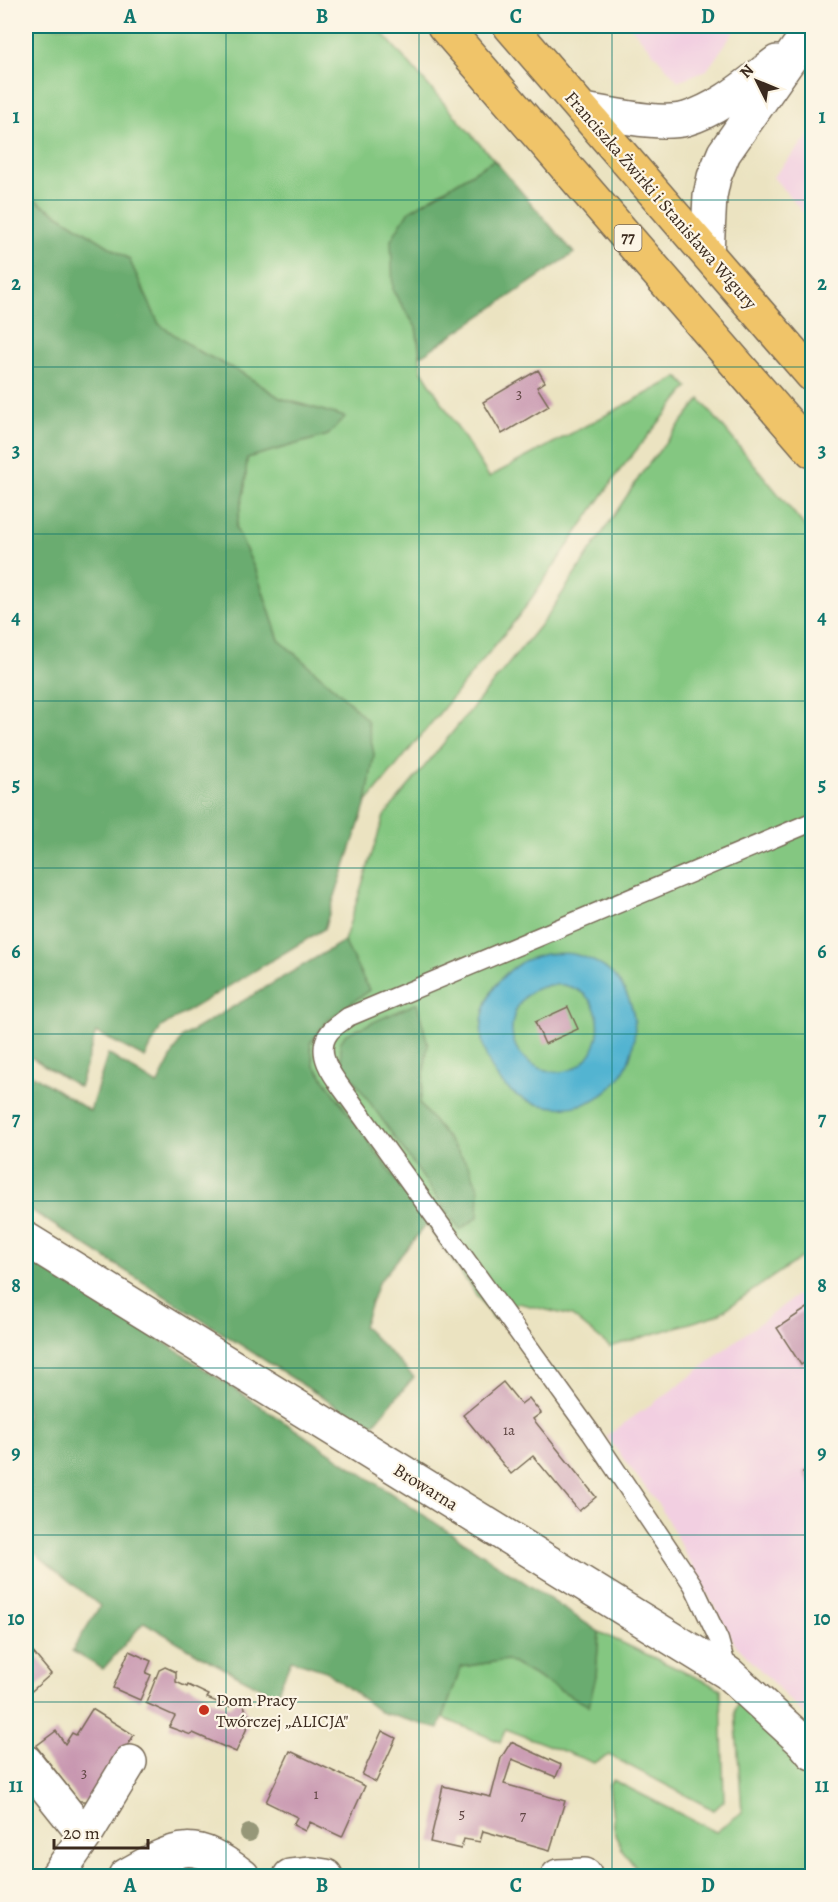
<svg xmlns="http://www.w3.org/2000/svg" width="838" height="1902" viewBox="0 0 838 1902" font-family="Alegreya,serif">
	<rect width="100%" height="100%" fill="#fcf5e5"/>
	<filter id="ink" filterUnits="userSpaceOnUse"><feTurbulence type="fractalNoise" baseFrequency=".0167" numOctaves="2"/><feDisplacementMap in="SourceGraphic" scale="12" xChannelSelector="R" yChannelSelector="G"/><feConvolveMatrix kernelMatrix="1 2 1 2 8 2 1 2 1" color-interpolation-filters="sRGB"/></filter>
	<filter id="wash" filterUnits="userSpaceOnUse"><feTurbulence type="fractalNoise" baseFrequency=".008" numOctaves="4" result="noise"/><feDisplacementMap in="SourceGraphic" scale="24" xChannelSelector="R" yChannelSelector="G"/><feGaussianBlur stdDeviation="1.35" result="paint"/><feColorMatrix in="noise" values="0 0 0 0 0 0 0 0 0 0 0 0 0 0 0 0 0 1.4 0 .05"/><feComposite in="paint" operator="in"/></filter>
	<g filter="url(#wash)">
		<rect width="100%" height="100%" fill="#ebe3c1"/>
		<path fill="#f2cfe1" d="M630,26H738L707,70L678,81Z
			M812,132V223L773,177Z
			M812,1284V1723L734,1643L661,1508L606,1436L682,1383L726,1348Z"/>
		<path fill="#84c781" stroke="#607850" stroke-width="1.5" d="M26,26H376L494,160L408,212L393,291L416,327L422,371L489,477L678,377L688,387L620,470L522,612L366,803L374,754L340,693L279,640L257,574L236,528L245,486L247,458L328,435L344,417L280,398L242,373L198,351L159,324L129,259L33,199L26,197Z
			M700,399L812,535V1250L717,1315L610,1347L572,1316L518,1303L494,1320L314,1065L310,1043L328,1020L369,990L344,941L384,816L546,618L644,470Z
			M599,1632L721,1689L724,1801L714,1810L609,1755L594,1763L506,1729L500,1742L443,1718L461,1667L507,1660L544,1681L596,1676Z
			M739,1702L812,1780V1876H632L635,1867L623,1851L615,1835L609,1784L613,1780L716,1832L742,1812L735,1710Z"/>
		<path fill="#6bac6f" stroke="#536b46" stroke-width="1.5" d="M494,160L574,253L421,356L416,327L393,291L391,240L408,212Z
			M26,197L33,199L129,259L159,324L198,351L242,373L280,398L345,417L328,435L247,458L245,486L236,528L257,574L279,640L340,693L367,720L374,754L366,803L324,929L161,1027L145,1058L96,1032L79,1087L26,1054Z
			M344,941L369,990L328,1020L310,1043L314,1065L427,1224L378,1283L363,1326L414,1377L370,1428L26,1207V1088L33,1075L90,1111L108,1054L157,1085L182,1037Z
			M417,1003L428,1044L420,1104L469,1166L479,1190L478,1217L460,1230L342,1063L340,1043L346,1034Z
			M26,1250L599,1632L596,1676L589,1706L507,1660L461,1667L439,1729L380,1712L326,1671L291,1660L276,1696L203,1657L144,1622L103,1669L72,1651L100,1606L26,1546Z"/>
		<path fill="#52b4d1" stroke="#466f78" stroke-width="1.5" fill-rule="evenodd" d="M546,954C555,954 565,952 573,954C674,977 642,1128 541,1105C517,1100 501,1087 490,1065C471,1027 485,985 520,963C527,958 538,956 546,954ZM549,985C555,985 562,984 567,986C619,999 602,1081 549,1071C536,1068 527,1063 519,1052C506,1033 512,1004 532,991C537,988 544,987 549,985Z"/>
		<g id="blocks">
			<path fill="#c897b0" d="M538,370L545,382L537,387L549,406L502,434L483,402Z
				M568,1007L578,1029L545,1044L535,1022Z
				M812,1305V1357L801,1365L777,1328Z
				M503,1382L521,1404L529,1398L541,1413L533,1419L596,1497L579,1511L533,1456L511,1474L463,1415Z
				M812,1466V1487L803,1472Z
				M26,1644L51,1674L26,1696Z
				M129,1651L151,1661L146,1673L151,1675L140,1700L113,1688Z
				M165,1667L176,1672V1682L187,1687L188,1685L209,1695L207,1698L229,1707L236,1701L244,1704L246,1713L252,1717L236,1752L193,1733L191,1735L169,1727L175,1716L146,1703L159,1670Z
				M92,1709L134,1735L93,1801H79L36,1746L56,1731L65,1744L72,1733L76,1735Z
				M382,1731L396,1738L376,1782L362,1775Z
				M511,1742L561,1765L556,1777L512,1759L504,1784L565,1801L550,1850L483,1831L480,1842L464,1839L461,1849L430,1842L443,1786L491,1797L501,1758Z
				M290,1751L365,1786L342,1837L310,1822L305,1831L293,1825L297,1817L266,1802Z"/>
		</g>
	</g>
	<g filter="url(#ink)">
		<use href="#blocks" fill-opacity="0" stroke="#796b57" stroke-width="1.5"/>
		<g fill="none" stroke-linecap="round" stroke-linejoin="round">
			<defs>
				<path id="lane" d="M728,1673L719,1640L693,1585L591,1433L349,1098C336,1080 313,1055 329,1033C333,1027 342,1022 348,1017L812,822"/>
				<path id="street" d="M584,110C612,114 658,126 686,119C720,109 749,83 777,62
					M707,252L710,196L714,177L724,153L798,47L812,31
					M26,1239L728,1673L802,1741L812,1753
					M26,1762L85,1836
					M57,1876L85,1836L130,1762
					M125,1876C178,1846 192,1836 243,1876
					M290,1876L312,1874L326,1876
					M558,1876L585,1875"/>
				<path id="primary" d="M444,26L812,451
					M510,26L812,375"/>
			</defs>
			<use href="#lane" stroke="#796b57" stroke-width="21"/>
			<use href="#street" stroke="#796b57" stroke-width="36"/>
			<use href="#primary" stroke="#796b57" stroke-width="36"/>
			<use href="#lane" stroke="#fff" stroke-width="18"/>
			<use href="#street" stroke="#fff" stroke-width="33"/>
			<use href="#primary" stroke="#f0c469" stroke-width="33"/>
		</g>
		<circle fill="#969778" cx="249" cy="1833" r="9"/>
	</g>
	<path fill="none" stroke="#0f766e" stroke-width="1.5" stroke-opacity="0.55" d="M226,26V1876M419,26V1876M612,26V1876M26,200H812M26,367H812M26,534H812M26,701H812M26,868H812M26,1034H812M26,1201H812M26,1368H812M26,1535H812M26,1702H812"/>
	<circle fill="#c8321e" stroke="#fcf5e5" stroke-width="2" cx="204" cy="1710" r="6"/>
	<g text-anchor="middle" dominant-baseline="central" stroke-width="4.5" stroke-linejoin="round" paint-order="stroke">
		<g font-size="15" fill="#5e4542">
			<text x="519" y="394">3</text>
			<text x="509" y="1430">1a</text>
			<text x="84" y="1773">3</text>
			<text x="316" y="1794">1</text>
			<text x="462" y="1814">5</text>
			<text x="523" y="1816">7</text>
		</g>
		<rect fill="#fcf5e5" stroke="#75675a" stroke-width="1.5" x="614.5" y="225" width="27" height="26" rx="4.5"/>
		<g font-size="16" font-weight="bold" fill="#3b2a1e">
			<text x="628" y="238">77</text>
		</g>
		<g font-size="18" fill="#3b2a1e" stroke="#fcf5e5">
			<text transform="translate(661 200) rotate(49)">Franciszka Żwirki i Stanisława Wigury</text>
			<text transform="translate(426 1487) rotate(32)">Browarna</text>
		</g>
		<g font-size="18" fill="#3b2a1e" stroke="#fcf5e5" text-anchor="start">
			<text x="216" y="1700">Dom Pracy<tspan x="216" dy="21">Twórczej „ALICJA"</tspan></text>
		</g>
	</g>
	<rect width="838" height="1902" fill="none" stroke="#fcf5e5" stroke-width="66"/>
	<g transform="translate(757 81) rotate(313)" stroke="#fcf5e5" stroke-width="4.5" paint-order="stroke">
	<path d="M0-4.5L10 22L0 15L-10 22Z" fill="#3b2a1e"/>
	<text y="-9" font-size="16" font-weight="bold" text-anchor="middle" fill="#3b2a1e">N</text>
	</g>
	<path d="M54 1839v9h94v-9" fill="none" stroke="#3b2a1e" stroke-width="3"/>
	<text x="63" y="1839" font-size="18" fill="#3b2a1e" stroke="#fcf5e5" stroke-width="4.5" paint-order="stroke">20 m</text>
	<rect x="33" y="33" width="772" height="1836" fill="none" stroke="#0f766e" stroke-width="2"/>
	<g font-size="20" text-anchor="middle" font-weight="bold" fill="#0f766e">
		<text x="130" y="23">A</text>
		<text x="322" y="23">B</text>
		<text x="516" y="23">C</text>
		<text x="708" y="23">D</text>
		<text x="16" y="123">1</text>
		<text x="822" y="123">1</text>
		<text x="16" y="290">2</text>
		<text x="822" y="290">2</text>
		<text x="16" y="457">3</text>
		<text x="822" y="457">3</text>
		<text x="16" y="624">4</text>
		<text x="822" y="624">4</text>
		<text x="16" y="791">5</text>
		<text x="822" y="791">5</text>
		<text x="16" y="958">6</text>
		<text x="822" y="958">6</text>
		<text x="16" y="1125">7</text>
		<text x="822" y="1125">7</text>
		<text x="16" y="1292">8</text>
		<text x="822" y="1292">8</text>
		<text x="16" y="1459">9</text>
		<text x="822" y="1459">9</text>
		<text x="16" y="1625">10</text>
		<text x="822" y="1625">10</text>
		<text x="16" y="1792">11</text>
		<text x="822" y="1792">11</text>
		<text x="130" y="1892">A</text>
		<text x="322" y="1892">B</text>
		<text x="516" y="1892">C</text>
		<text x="708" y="1892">D</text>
	</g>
</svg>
